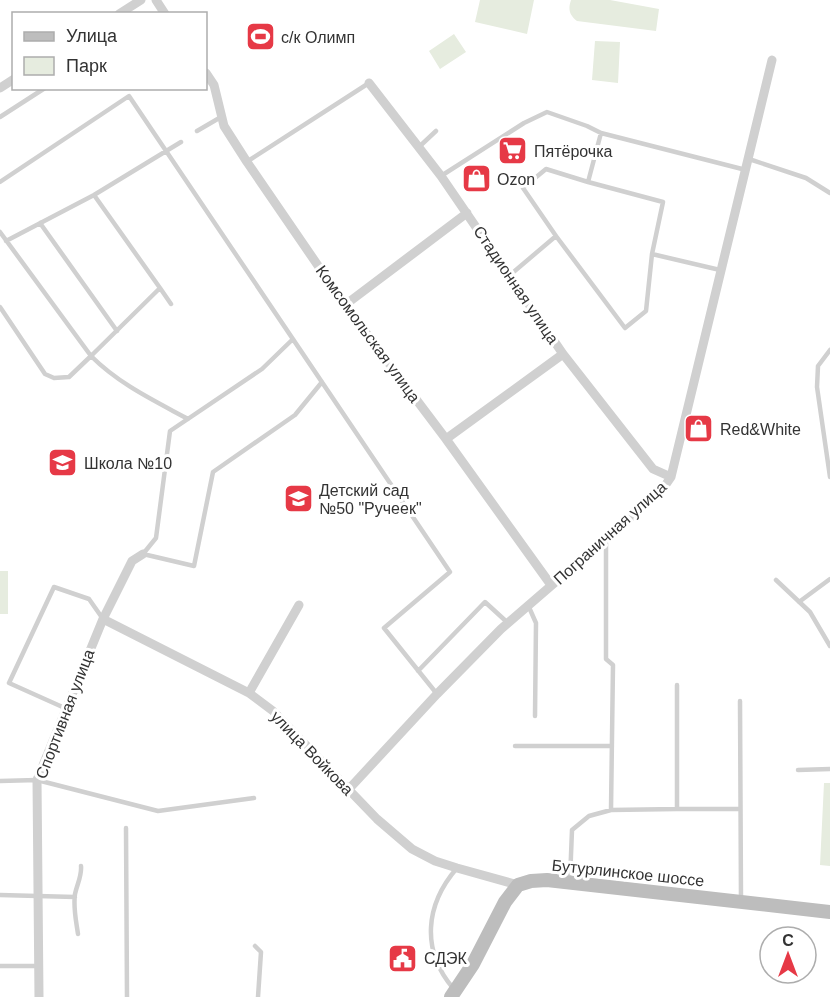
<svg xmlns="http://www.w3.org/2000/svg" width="830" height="997" viewBox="0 0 830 997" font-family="Helvetica,sans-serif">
	<rect width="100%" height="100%" fill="#fff"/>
	<path fill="#e6ecdf" d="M480,0H534L527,34L475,22Z
		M571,0H610L659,9L656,31L577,21C569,15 568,9 571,0Z
		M454,34L466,52L440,69L429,51Z
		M595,41L620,42L618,83L592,80Z
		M0,571H8V614H0Z
		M824,783H830V866L820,865Z"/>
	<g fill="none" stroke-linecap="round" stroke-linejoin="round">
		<path stroke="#d0d0d0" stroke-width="4.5" d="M0,117L45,88
			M197,131L221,117
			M420,146L436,131
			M749,159L806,178L830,193
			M248,161L369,83
			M441,176L524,123L547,112L587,126L601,133L746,170
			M0,182L129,96L450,572L384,628L437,694
			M588,182L663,202L652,254L720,270
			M40,223L117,331
			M0,232L91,356L160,288L94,195
			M556,236L625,328L646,311L652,254
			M6,241L94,195L181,142
			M510,275L556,236L523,188L546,169L588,182L601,133
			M160,288L171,304
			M0,307L45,374L54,378L69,377L91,356C119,384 153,400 188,419
			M293,339L262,369L170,431L156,538L143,554L194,566L213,472L295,415L322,382
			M830,350L818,366L817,387L830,477
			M606,540V659L613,665L611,810
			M776,580L810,612L830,646
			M799,602L830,579
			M528,605L536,623L535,716
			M418,671L485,602L508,623
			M740,701L741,900
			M67,709L9,683L54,587L89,599L103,619
			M515,746H612
			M798,770L830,769
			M0,781L37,780L158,811L254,798
			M677,809H740
			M126,828L127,997
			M570,880L572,830L589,816L611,810L677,809V685
			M0,895L75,897
			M78,934C76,920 73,908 75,894C77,884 82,876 81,866
			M255,946L261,952L258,997
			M0,966H39
			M453,988C421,950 425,905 457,868"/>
		<path stroke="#d0d0d0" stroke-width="9" d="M156,0L165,14
			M119,14L141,0
			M206,73L214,85L224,126L247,162L345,305L446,439L551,585
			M369,83L441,176L563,354L653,469L671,477
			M0,88L14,79
			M345,305L467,213
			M446,439L563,354
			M103,619L249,693L273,711L377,819L412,849L435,861L457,868L518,885
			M249,693L299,605
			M348,790L437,694L501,629L662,490L671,477L772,60
			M39,997L37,780L103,619L132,561L143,554"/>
		<path stroke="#bdbdbd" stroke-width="14" d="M451,997L473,964L505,902L518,885L531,881L547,880L830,912"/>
	</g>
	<defs>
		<symbol id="stadium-square" viewBox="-11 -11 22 22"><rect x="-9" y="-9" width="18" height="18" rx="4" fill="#e63946" stroke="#fff"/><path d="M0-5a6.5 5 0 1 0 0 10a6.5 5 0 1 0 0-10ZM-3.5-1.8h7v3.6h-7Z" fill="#fff"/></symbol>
		<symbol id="supermarket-square" viewBox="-11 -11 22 22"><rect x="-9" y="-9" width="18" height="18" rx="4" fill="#e63946" stroke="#fff"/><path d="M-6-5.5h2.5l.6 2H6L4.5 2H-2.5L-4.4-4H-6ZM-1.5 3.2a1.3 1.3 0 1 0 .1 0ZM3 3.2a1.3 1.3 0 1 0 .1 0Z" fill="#fff"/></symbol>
		<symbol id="shop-square" viewBox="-11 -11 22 22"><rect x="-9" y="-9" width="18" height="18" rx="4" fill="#e63946" stroke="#fff"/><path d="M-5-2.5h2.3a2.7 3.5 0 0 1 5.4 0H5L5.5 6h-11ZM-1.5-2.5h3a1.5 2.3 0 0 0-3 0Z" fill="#fff"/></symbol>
		<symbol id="school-square" viewBox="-11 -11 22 22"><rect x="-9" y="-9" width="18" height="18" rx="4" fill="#e63946" stroke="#fff"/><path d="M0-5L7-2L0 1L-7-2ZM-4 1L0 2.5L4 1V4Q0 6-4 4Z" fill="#fff"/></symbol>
		<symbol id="civic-square" viewBox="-11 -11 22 22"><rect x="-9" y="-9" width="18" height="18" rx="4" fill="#e63946" stroke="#fff"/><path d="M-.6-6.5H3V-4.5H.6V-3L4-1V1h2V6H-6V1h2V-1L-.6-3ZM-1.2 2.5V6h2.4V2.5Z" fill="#fff"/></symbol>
	</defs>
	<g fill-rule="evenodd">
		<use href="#stadium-square" x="244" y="20" width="33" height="33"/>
		<use href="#supermarket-square" x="496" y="134" width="33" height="33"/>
		<use href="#shop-square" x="460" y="162" width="33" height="33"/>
		<use href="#shop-square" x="682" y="412" width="33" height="33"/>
		<use href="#school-square" x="46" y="446" width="33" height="33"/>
		<use href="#school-square" x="282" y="482" width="33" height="33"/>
		<use href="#civic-square" x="386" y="942" width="33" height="33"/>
	</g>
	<g text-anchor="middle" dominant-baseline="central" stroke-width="6" stroke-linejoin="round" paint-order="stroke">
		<g font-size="16" fill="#333" stroke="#fff" text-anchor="start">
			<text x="281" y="37">с/к Олимп</text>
			<text x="534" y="151">Пятёрочка</text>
			<text x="497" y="179">Ozon</text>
			<text x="720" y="429">Red&amp;White</text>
			<text x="84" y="463">Школа №10</text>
			<text x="319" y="490">Детский сад<tspan x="319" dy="18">№50 "Ручеек"</tspan></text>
			<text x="424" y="958">СДЭК</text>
		</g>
		<g font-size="16" fill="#333" stroke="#fff">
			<text transform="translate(516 285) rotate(56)">Стадионная улица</text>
			<text transform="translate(368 334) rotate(54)">Комсомольская улица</text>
			<text transform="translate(610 533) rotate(-42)">Пограничная улица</text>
			<text transform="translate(65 714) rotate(-69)">Спортивная улица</text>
			<text transform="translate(312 753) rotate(46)">улица Войкова</text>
			<text transform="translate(628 873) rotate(6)">Бутурлинское шоссе</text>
		</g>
	</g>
	<rect x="12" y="12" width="195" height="78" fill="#ffffff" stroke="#adadad" stroke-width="1.5"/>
	<rect x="24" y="32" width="30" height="9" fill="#bdbdbd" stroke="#adadad" stroke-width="1.5"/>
	<text x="66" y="42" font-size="18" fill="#333333">Улица</text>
	<rect x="24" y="57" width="30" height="18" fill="#e6ecdf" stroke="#adadad" stroke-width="1.5"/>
	<text x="66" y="72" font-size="18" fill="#333333">Парк</text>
	<g transform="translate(788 955)"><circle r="28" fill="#ffffff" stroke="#adadad" stroke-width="1.5"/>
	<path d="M0-4.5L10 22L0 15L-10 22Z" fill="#e63946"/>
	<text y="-9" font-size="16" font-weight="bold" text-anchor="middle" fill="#333333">С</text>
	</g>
</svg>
